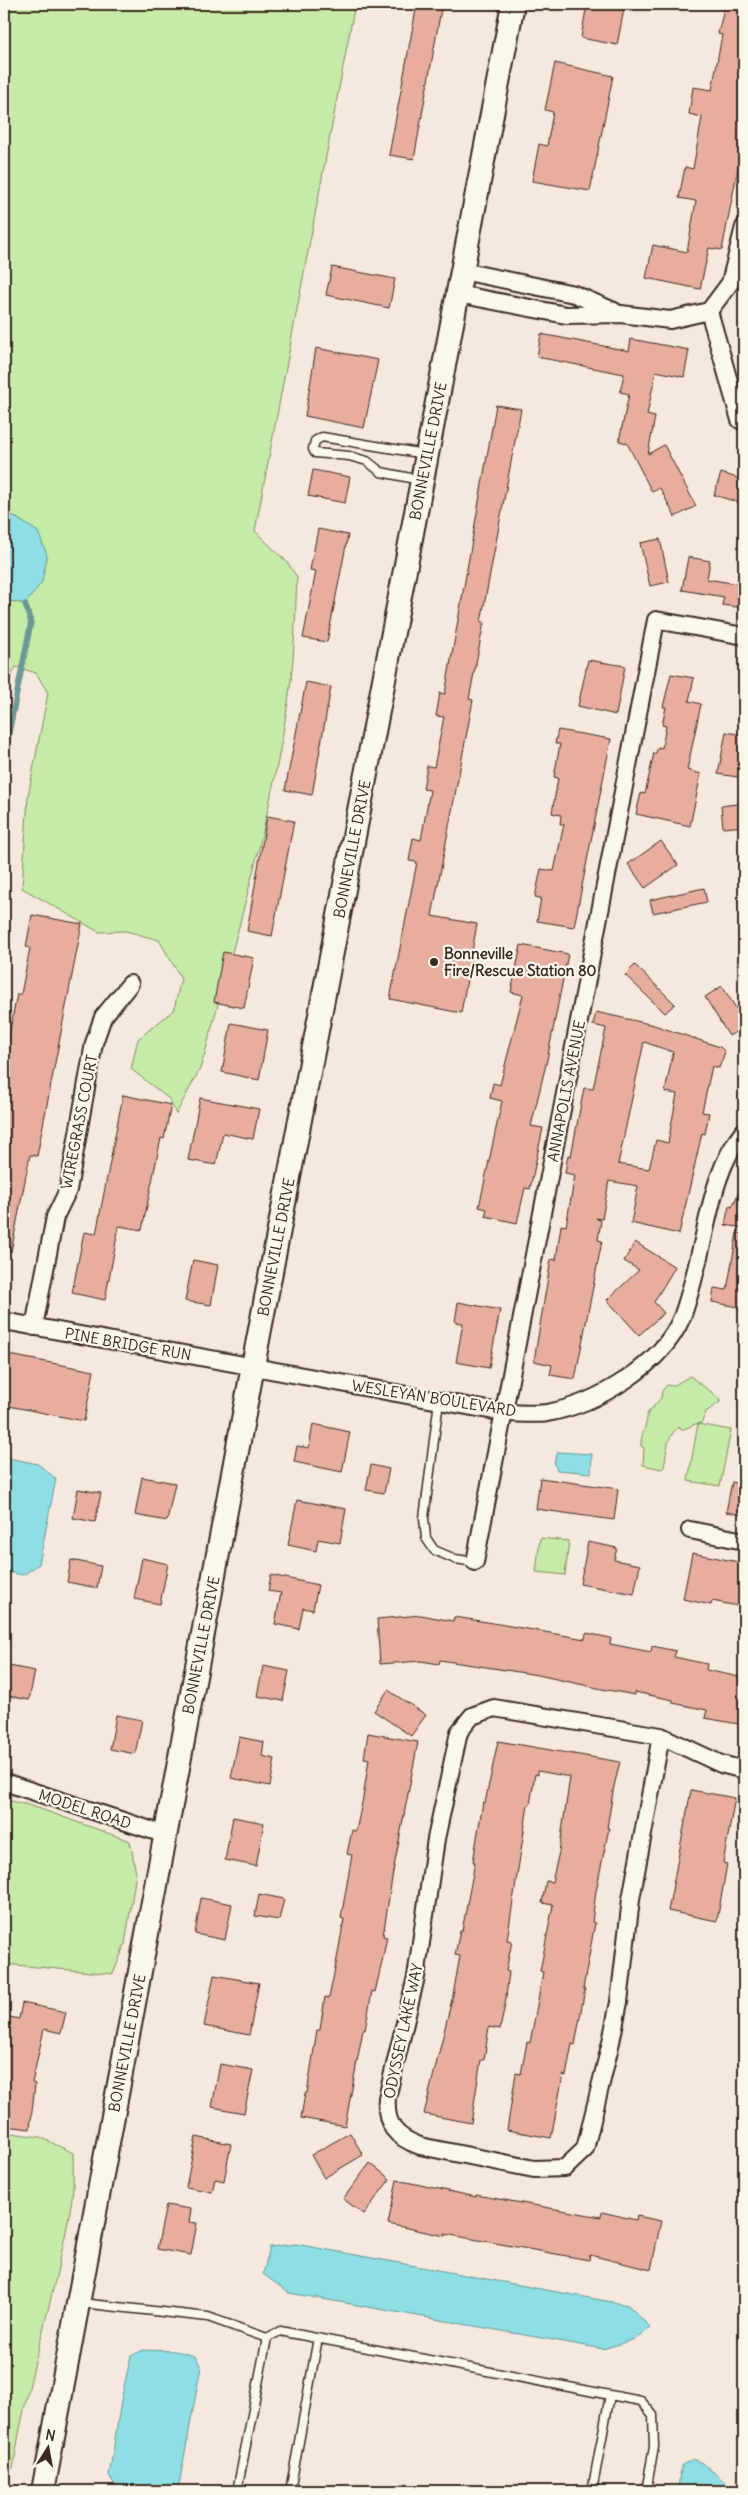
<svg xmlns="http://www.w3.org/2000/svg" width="748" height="2495" viewBox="0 0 748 2495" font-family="Delius,sans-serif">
	<rect width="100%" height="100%" fill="#f7e8dd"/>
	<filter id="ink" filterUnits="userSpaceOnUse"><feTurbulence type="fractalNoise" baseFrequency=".02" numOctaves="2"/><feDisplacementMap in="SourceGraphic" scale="10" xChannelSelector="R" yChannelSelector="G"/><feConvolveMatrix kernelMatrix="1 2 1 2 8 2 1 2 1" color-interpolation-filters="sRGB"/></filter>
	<g filter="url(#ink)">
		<path fill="#c5eba6" stroke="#808a62" d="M4,4H355L255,531L287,562L297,577C295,616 295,656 289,695C272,816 236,935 205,1053L200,1069L176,1114L169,1099L131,1069L138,1039L174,1010L181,978L159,940L126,931L99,932L22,888L28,796L48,693L36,673L16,667L6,685L4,694V600L26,604L38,532L4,510Z
			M690,1376L719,1398L720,1402L706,1412L702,1422L698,1424L731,1430L720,1486L688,1481L698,1423L682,1430L679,1427C666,1436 667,1453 664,1467L662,1469L643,1465L644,1448L641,1446C640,1434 648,1426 647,1414L661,1398L662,1391L667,1385L673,1386Z
			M540,1538L569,1541L565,1575L536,1572Z
			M4,1799L32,1806L130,1841L136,1873L125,1944L113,1974L4,1964Z
			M4,2132L40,2137L73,2153C73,2168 74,2184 72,2199C57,2290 27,2377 13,2468L4,2470Z
			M744,2142V2243L741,2229Z"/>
		<path fill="#8ddfe4" stroke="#6c9795" d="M4,510L38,532L47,555L42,582L25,604L4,600Z
			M558,1452L592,1454L591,1473L557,1470L554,1463Z
			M4,1457L38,1464L56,1479L39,1564L23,1575L4,1571Z
			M296,2244L628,2305L650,2327L635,2339L603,2349L289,2293L263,2274L270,2247Z
			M143,2350L175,2351L195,2356L201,2367L178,2490L175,2491L118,2489L109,2476L122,2395L131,2356Z
			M693,2459L703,2463L735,2491H677L682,2465Z"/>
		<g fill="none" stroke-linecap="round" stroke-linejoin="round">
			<path stroke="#6c9795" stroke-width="5.5" d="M4,758L31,622L25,604"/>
		</g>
		<path fill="#e7ae9f" stroke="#3b2a1e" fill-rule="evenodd" d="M417,4H442L414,159L389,155Z
			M587,4H625L617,45L581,38Z
			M725,4L744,8V137L722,250L709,248L700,289L646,278L653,245L687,252L696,201L679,198L685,167L693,169L702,117L689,114L693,87L712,90L722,35L718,34Z
			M555,63L613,76L590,191L532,181L539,144L547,146L553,112L545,110Z
			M332,267L395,279L389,308L326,295Z
			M541,334L629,351L631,339L689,350L684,377L656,371L647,415L655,417L648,454L664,445L696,506L675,517L660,488L652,492L627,443L619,441L629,394L620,392L624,374L537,357Z
			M316,348L378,360L364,428L305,416Z
			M496,405L521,409L481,622H484L469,699L473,700L432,916L477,924L461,1013L390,999L417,862L409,861L413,838L421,840L430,790L423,789L427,766L434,767L444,717L436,716L440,693L445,694Z
			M313,470L350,477L345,503L308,496Z
			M721,473L744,480V504L714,495Z
			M318,529L348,535L327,642L303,638L316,571L310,570Z
			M660,539L669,582L650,586L640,543Z
			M688,557L710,561L707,579L744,585V608L722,605L724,597L682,590Z
			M588,660L625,666L616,715L578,706Z
			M671,674L694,678L689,701L701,704L687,770L701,774L690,826L636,814L641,793L645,794L654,753H656L658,747L662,748L666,726L662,725L666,707H663Z
			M306,682L331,687L312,795L285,790Z
			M558,730L611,739L574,927L537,921L541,898L535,897L541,869L554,871L564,824H560L561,815L552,813L558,778L554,777L560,744H555Z
			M726,732L744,735V778L718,774Z
			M744,803V826L723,828L721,806Z
			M267,816L294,821L272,936L247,931Z
			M661,841L678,865L645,888L628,864Z
			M704,888L707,902L653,913L650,900Z
			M32,915L82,924L37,1156L30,1155L11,1252H4V1062L17,994H21L30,948L26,947Z
			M521,945L568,954L547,1060L531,1126L543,1128L530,1189L525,1188L517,1223L485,1216L487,1209L479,1207L502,1101L490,1098L493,1083L500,1085L523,995L511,992Z
			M223,952L254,958L244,1008L214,1002Z
			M635,965L675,1004L665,1013L625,975Z
			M722,986L744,1021V1027L729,1036L705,997Z
			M596,1012L654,1025L720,1047L725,1052L719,1068L712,1066L702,1112L709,1113L705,1134L702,1133L679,1234L631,1223L638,1186L609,1181L602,1219L596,1218L601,1221L598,1240L602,1241L575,1379L550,1375L552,1365L534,1361L551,1259L556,1260L561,1225L566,1226L575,1175L565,1173L568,1155L571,1156L584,1088L593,1089L606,1028L593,1025ZM644,1042L673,1052L665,1092L677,1094L668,1143L656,1140L649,1169L618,1164Z
			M231,1023L268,1030L259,1080L222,1072Z
			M123,1095L171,1105L164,1139L161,1138L142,1230L119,1226L105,1300L72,1293L84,1232L96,1234Z
			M200,1098L259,1109L253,1139L223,1133L216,1165L188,1160Z
			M744,1181V1228L725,1225L729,1206L732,1207Z
			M737,1233L744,1234V1308L712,1302L714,1288L727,1290Z
			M635,1242L675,1267L654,1302L664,1313L639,1335L607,1300L639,1270L624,1261Z
			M193,1260L218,1265L211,1305L185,1301Z
			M458,1302L500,1310L489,1368L456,1362L463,1323L455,1322Z
			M4,1354L94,1371L84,1421L4,1405Z
			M313,1424L350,1432L342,1472L294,1462L297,1446L309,1448Z
			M371,1465L389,1469L384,1493L366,1490Z
			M142,1477L175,1483L167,1521L135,1515Z
			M540,1478L618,1489L614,1520L536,1509Z
			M732,1482L744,1485V1515L726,1512Z
			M78,1489L101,1493L95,1522L73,1518Z
			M297,1500L346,1509L340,1543L318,1539L316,1551L288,1545Z
			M588,1542L617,1548L614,1560L640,1565L634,1594L580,1584Z
			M692,1553L744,1563L743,1607L712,1601L711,1605L683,1599Z
			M142,1558L168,1564L160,1604L134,1599Z
			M71,1560L101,1566L97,1588L67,1582Z
			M271,1575L318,1585L313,1610L303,1608L299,1629L275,1624L281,1593L268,1591Z
			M421,1615L453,1621L454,1617L487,1622L585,1639L586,1633L611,1638L610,1644L651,1652L652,1646L676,1651L674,1657L707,1664L706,1670L744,1678V1725L705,1718L707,1710L673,1703V1700L635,1692V1695L602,1689L538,1675L440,1660L439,1664L421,1661L380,1664L377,1619Z
			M4,1665L35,1671L29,1700L4,1695Z
			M263,1666L289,1671L283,1701L257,1696Z
			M388,1690L426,1715L411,1736L374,1711Z
			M116,1715L142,1720L135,1754L110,1749Z
			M368,1733L418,1742L393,1872L383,1936L387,1937L382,1962L375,1992L372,1991L365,2030H363L345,2126L301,2118L305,2093H307L317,2030H320L325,1997L329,1998L337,1959L344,1919L341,1918L352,1855L347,1854L352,1830L356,1831L363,1798L369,1759L364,1758Z
			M239,1737L264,1742L262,1756L275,1759L270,1786L231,1778Z
			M498,1741L620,1762L614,1786L607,1828H609L596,1891L592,1922L595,1923L583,1989H585L575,2045L572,2044L566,2076L563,2075L551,2138L507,2130L516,2073L521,2074L527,2042L530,2043L536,2011L543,1972L540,1971L553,1905L542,1903L546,1881L552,1882L559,1852L570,1777L538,1771V1775L535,1774L530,1805H528L507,1940L512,1941L506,1971L509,1972L505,2005L500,2029L489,2027L484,2060H481L471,2123L424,2114L453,1995L460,1956L455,1955L460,1931H462L475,1862H473L483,1802L485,1803Z
			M691,1790L735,1798L723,1863L727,1864L717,1921L668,1911Z
			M233,1817L264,1823L256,1866L225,1860Z
			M259,1894L284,1899L279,1920L255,1916Z
			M201,1898L232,1904L225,1940L195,1934Z
			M214,1975L259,1983L249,2035L204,2026Z
			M22,2003L66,2012L61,2033L44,2029L32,2083L35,2084L30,2129L6,2126L9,2103L4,2102V2047L10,2017L19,2019Z
			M220,2064L253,2070L244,2113L212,2107Z
			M350,2133L363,2155L324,2178L311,2155Z
			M196,2137L231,2144L224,2181L215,2179L212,2192L186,2187Z
			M370,2163L390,2179L364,2214L343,2199Z
			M397,2180L476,2197V2195L601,2217L602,2212L636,2220L637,2216L661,2221L651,2270L590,2255L589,2260L445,2234V2236L388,2224Z
			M166,2205L191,2209L189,2222L197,2223L191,2255L157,2249Z"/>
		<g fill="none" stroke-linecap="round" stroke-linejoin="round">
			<defs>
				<path id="lane" d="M420,480L381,472L367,461L349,456L315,453L313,449L315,441L322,437L425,454
					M439,1401L424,1518L426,1538L434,1550L455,1559L475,1562
					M81,2303L208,2317L267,2338
					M237,2491L267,2338L280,2331L641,2401L653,2415L654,2447L646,2491
					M290,2491L318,2338
					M592,2491L610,2395"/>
				<path id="street" d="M462,271L574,294L614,311
					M458,294L566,315L621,314L670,320L709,311L730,283L744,227
					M709,311L740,420
					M4,1321L505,1413C518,1413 534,1415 547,1413C596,1404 662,1366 682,1317C691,1293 697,1265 703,1240C711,1203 719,1161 744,1131
					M34,1327L55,1217L68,1190L94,1043L103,1017L130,984
					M690,1530L744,1541
					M475,1562L656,620L744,636
					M661,1736L631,1899L619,2002L611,2042L585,2149L565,2168L534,2169L420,2146C395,2137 385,2125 387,2098L416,1977L436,1839L459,1732L472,1716L494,1708L661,1736L721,1764L744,1770
					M4,1782L166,1835"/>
				<path id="secondary" d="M43,2491L253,1366L513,4"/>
			</defs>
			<use href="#lane" stroke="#3b2a1e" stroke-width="11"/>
			<use href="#street" stroke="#3b2a1e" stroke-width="20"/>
			<use href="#secondary" stroke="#3b2a1e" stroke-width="26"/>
			<use href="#lane" stroke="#fbf7ec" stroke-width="8"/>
			<use href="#street" stroke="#fbf7ec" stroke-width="16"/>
			<use href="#secondary" stroke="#fbf7ec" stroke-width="22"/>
		</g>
	</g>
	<circle fill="#3b2a1e" stroke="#fbf7ec" stroke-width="2" cx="434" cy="962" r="5"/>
	<g text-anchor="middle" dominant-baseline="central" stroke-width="4.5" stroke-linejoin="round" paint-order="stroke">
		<g font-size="15" fill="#3b2a1e" stroke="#fbf7ec">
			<text transform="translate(428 451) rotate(-79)">BONNEVILLE DRIVE</text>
			<text transform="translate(352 849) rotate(-79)">BONNEVILLE DRIVE</text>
			<text transform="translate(566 1091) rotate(-79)">ANNAPOLIS AVENUE</text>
			<text transform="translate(79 1122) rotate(-79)">WIREGRASS COURT</text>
			<text transform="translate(276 1247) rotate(-79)">BONNEVILLE DRIVE</text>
			<text transform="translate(128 1344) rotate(10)">PINE BRIDGE RUN</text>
			<text transform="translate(434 1398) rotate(9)">WESLEYAN BOULEVARD</text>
			<text transform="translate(201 1645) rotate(-79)">BONNEVILLE DRIVE</text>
			<text transform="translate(85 1809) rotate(18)">MODEL ROAD</text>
			<text transform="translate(403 2031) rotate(-78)">ODYSSEY LAKE WAY</text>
			<text transform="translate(127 2043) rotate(-79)">BONNEVILLE DRIVE</text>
		</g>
		<g font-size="15" font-weight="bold" fill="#3b2a1e" stroke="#fbf7ec" text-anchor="start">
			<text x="444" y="953">Bonneville<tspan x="444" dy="17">Fire/Rescue Station 80</tspan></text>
		</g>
	</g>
	<rect width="748" height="2495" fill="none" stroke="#fbf7ec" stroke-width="20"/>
	<rect x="10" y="10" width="728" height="2475" fill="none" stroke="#3b2a1e" stroke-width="2" filter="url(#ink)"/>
	<g transform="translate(48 2448) rotate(11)" stroke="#fbf7ec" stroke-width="4" paint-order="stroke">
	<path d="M0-4L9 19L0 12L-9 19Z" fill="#3b2a1e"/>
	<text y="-8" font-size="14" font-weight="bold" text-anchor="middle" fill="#3b2a1e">N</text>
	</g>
</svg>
